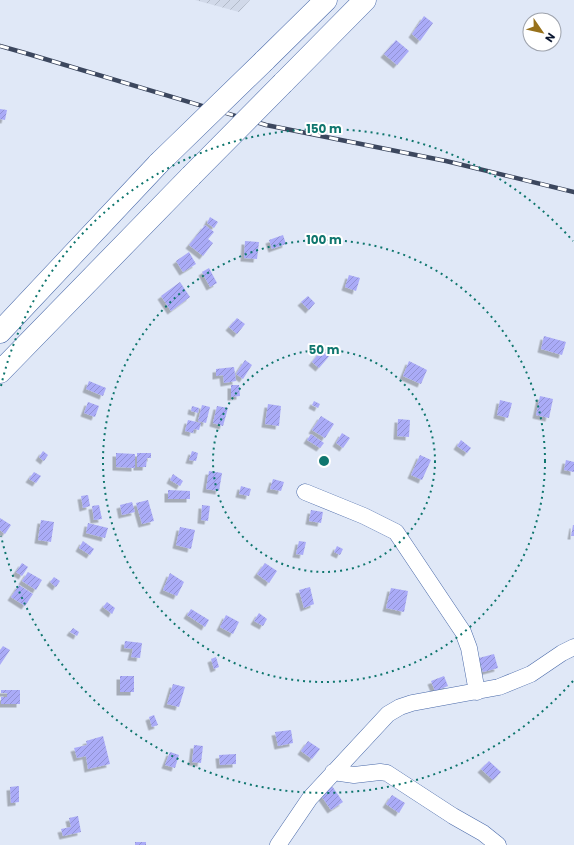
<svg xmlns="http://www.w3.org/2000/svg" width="574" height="845" viewBox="0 0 574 845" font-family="Poppins,sans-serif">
	<defs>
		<pattern id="industrial-furrows" width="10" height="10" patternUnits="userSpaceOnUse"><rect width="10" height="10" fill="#d1d9e9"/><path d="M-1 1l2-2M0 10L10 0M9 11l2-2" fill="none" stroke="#b2bac8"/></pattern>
		<pattern id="building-hatch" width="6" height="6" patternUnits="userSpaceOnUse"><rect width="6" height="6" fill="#aaabf7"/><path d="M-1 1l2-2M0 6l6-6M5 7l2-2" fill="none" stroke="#9192d4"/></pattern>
		<filter id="shadow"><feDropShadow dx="-3.5" dy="3.5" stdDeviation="0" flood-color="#0004"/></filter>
	</defs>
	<rect width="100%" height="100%" fill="#e0e8f7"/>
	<path fill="url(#industrial-furrows)" d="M195,0H250L239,12Z"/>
	<path fill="url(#building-hatch)" filter="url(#shadow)" d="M424,16L433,23L420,41L412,34Z
		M396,40L409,51L397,65L384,54Z
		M0,109L7,110L5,120L0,119Z
		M210,217L218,222L214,228L207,223Z
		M205,225L214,232L208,239L213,243L203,256L189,245Z
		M283,235L286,244L272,249L269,240Z
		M245,241L259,242L257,259L244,258Z
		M189,252L196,264L183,272L176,261Z
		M209,268L217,283L210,287L202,272Z
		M349,275L360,278L356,291L345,287Z
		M180,282L190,297L171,311L161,296Z
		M308,296L315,303L309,310L301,302Z
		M237,318L245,324L237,334L229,327Z
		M544,336L566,342L562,355L541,349Z
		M324,347L331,354L319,368L312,362Z
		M245,360L252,365L243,379L236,374Z
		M409,361L427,370L421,384L403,376Z
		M234,367L236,381L224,383L223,375L216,376V369Z
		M89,381L106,388L103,396L86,389Z
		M231,385H239L240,396L231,397Z
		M540,396L553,399L549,418L536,415Z
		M500,400L512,403L508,418L497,415Z
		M314,401L320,404L318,408L312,405Z
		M88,402L99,406L95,417L84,413Z
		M268,404L281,406L279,426L265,424Z
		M202,405L210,407L206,423L198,421Z
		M192,406L199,408L198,413L191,411Z
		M217,406L228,408L223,426L213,423Z
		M321,416L334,424L325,438L312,430Z
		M398,419L410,420L409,437L397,436Z
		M188,420L201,423L199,430L194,429L193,433L185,431Z
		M342,433L350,438L343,448L336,443Z
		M311,434L324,443L320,448L307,440Z
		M461,440L471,448L467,453L457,446Z
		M43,451L48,455L44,461L39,457Z
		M192,451L198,453L196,461L189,460Z
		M116,453L135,454V468L116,467Z
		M137,453H151V458H147L146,467H137Z
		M420,455L431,460L422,480L411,475Z
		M566,460L574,462V472L564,470Z
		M209,471L222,473L219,491L206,489Z
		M34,472L41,476L36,483L29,479Z
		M173,474L183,481L180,486L170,480Z
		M273,479L284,482L281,491L270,489Z
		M241,486L251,489L249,496L239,494Z
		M168,490L190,491V499H168Z
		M88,495L90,506L83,508L81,496Z
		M148,500L154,521L142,524L136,503Z
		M132,502L135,512L122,515L120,505Z
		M99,505L102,519L94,520L92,506Z
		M202,505L210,506L208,521L201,520Z
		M311,510L323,512L321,523L309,521Z
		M0,518L11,525L5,534L0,530Z
		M41,520L54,522L51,542L38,540Z
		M88,523L108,528L105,538L86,533Z
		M573,525H574V536H571Z
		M180,527L195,530L191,549L176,545Z
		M83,541L94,549L90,555L79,548Z
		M299,541L306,542L303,555L296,554Z
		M337,546L343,549L340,555L334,552Z
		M22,563L28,567L22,576L16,572Z
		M265,563L277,571L269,583L257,574Z
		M28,572L42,580L36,590L22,581Z
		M170,573L184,582L177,596L163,590Z
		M54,577L60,581L56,587L50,582Z
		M19,585L33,594L25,606L11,597Z
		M310,587L314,604L304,608L299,590Z
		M391,588L408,591L404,612L386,608Z
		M107,602L115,608L112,614L103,607Z
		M191,609L209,620L205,627L187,615Z
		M259,613L267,619L263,626L254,621Z
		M226,615L239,622L233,634L220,627Z
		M73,628L79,632L77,636L70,632Z
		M125,641L142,643L140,658L131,657L133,649L124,648Z
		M3,646L10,650L0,665V650Z
		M494,654L498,668L483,672L479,658Z
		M216,657L219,667L214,669L211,659Z
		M120,676H134V692H120Z
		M444,676L448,686L435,691L431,681Z
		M173,684L185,687L179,707L167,704Z
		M1,690H20V704H1V697H7V693H1Z
		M154,715L158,725L152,727L149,717Z
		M291,730L293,743L278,746L275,732Z
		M103,736L110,764L88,769L86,756L77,758L74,748L87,745L86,741Z
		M308,741L320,749L312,759L301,751Z
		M194,745L203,746L201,763L192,762Z
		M170,752L179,755L175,768L165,765Z
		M236,754V764L220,765L219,755Z
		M489,761L501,772L493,780L481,769Z
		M19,786V802L11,803L10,787Z
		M332,786L343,802L331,810L320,794Z
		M392,795L405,803L399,813L386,804Z
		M78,816L81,832L63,836L61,829L71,827L69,818Z
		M135,842H146V845H135Z"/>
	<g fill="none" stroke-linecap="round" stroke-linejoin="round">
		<defs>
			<path id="minor" d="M305,492L364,516L396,532L463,632L469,648L477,692
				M333,772L354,775L380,772L387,773L453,816L483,833L498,845
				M278,845L310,798L388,714L400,707L412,703L499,687L531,674L562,653L574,647"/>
			<path id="trunk" d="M264,61L326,0
				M283,83L365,0
				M0,332L159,163
				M0,372L191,176"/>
		</defs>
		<use href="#minor" stroke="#4969a9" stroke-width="17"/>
		<use href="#trunk" stroke="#4969a9" stroke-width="23"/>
		<use href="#minor" stroke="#fff" stroke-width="16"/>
		<use href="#trunk" stroke="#fff" stroke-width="22"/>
		<defs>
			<path id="rail" d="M0,46L25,53L266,125L446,161L574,192"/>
		</defs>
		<use href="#rail" stroke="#3c475e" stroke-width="4.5"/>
		<use href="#rail" stroke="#fff" stroke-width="3" stroke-dasharray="9" stroke-linecap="butt"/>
		<defs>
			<path id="trunk-bridge" d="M159,163L264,61
				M191,176L283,83"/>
		</defs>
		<use href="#trunk-bridge" stroke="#4969a9" stroke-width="23" stroke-linecap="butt"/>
		<use href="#trunk-bridge" stroke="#fff" stroke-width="22"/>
	</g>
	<g fill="none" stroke="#0f766e" stroke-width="2" stroke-dasharray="2 4">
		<circle cx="324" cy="461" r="111"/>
		<circle cx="324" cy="461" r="221"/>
		<path d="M573 681A332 332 0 0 1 1 536M1 386A332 332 0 0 1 573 241"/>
	</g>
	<circle cx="324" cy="461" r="6" fill="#0f766e" stroke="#fff" stroke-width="2"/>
	<g font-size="12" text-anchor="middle" font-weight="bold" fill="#0f766e" stroke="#fff" stroke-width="4" stroke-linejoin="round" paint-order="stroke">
		<text x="324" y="133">150 m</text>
		<text x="324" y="244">100 m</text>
		<text x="324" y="354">50 m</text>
	</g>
	<g transform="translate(542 32) rotate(124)"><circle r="19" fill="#ffffff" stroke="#9ea3ad"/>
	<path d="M0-3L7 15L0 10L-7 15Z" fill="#97711b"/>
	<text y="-6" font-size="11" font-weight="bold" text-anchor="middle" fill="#0c1832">N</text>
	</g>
</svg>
